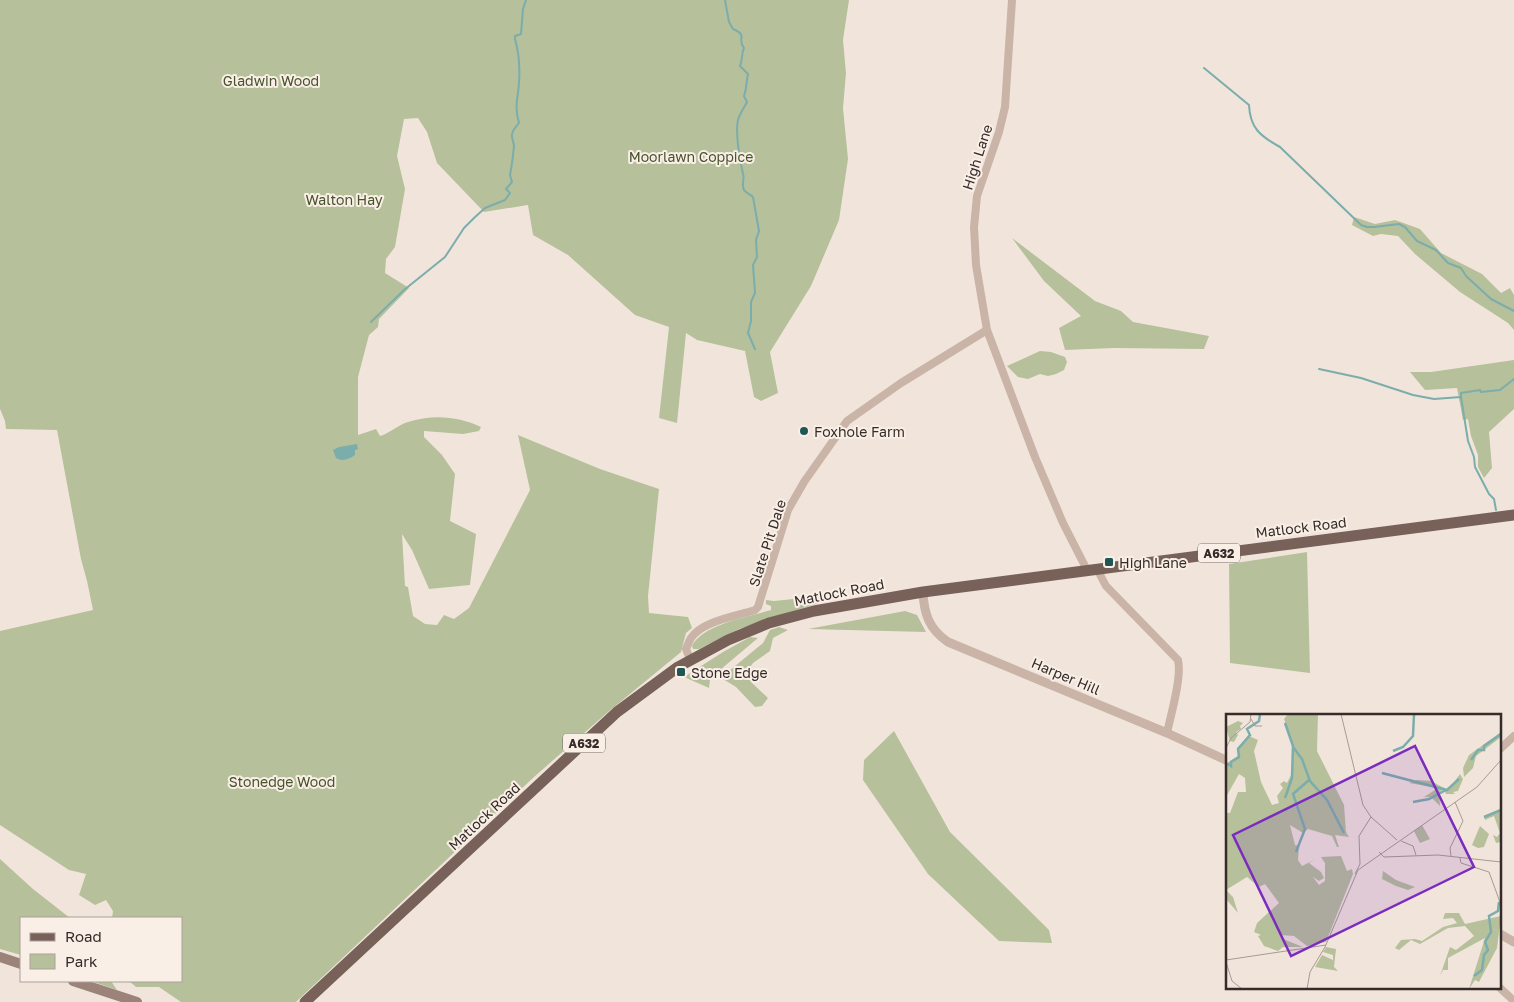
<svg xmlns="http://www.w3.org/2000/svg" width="1514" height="1002" viewBox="0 0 1514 1002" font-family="'Golos Text',sans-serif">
	<rect width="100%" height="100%" fill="#f1e5db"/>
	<path fill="#b6c09b" d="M0,0H849L843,40L846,73L843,108L848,159L839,220L811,286L770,352L778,393L761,401L754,397L745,351L697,340L686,333L677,423L659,418L669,327L635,315L568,255L533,235L528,205L484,212L437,163L427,132L418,118L404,119L397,156L405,189L395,247L386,259L385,273L409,288L379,319L378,327L369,335L358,377V435L376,429L380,436C390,433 398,425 408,422C432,414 459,416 481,427L479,431L463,434L424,431V437L442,455L455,474L450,521L476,534L470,585L429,589L412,550L402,534L405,586L408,587L413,616L425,624L437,625L444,615L454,619L469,608L530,490L518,435L600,469L659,489L648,596L649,613L688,617L692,628L686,633L681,652L608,712L534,777L296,1002H181L159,987H136L129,981H181V918H112L113,911L106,900L95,905L79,895L86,874L69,870L0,825V631L93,610L87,581L81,559L57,430L6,429L5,421L0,409Z
		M1354,217L1375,224L1395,220L1420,229L1441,253L1482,274L1501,293L1510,288L1514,295V330L1508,323L1460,292L1415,254L1398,236L1381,234L1373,236L1352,225Z
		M1012,238L1095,301L1121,311L1133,322L1209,336L1204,349L1114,348L1065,350L1059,328L1081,316L1044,281Z
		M1040,351L1051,352L1065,357L1067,362L1064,370L1056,374L1048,376L1040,374L1028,379L1018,377L1007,366Z
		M1514,360V409L1489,432L1492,468L1484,478L1478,467V455L1471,436L1468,419L1463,420L1457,388L1425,390L1410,372H1431Z
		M1307,552L1310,673L1230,663L1229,564Z
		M823,596L825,601L739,629L699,649H693L692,646C703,624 749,617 771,610V606L766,604V600L774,601Z
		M905,611L917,615L926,632L808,629Z
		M779,627L788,630L773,638L770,651L753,663L747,671L751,682L768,698L762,706L755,707L736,687L723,679L729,671L763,643L770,630Z
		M750,637L758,638L714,675L710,680L709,688L684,677L723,652Z
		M894,731L950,832L1049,930L1052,943L999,941L928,874L863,780L864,760Z
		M0,859L33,889L70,918H21V955L0,949Z
		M91,981H111L117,990Z"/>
	<path fill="#7badac" d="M357,444L358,449L355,450V455C349,459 342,462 336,458L333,450L339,447Z"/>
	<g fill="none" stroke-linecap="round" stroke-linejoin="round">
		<path stroke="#7badac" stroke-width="2" d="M725,0L729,22L733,29C749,36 736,38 744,48C741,54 743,59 740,66L748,74C746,82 747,88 744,96L747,102C744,108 740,113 738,120C735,133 740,161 743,174C745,179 741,184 744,190C746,193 750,194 753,197L759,231L756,240L757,257L753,265L755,293L751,302V321L748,333L755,349
			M1204,68L1249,105C1250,128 1260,136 1280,147L1361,225L1367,227H1374L1399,224L1405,227L1417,241L1436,250L1448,263L1461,268L1466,276L1491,299L1514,311
			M371,322L404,290L445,257L464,228L474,218L485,208L505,200L510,193L506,189L512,182L510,175C512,165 513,156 514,146C514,142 511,138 512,134C513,129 516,127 519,123C514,106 518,99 519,83C520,69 519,53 515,39V36L521,34L523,9L526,0
			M1319,369L1361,378L1413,395L1434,399L1461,397V393L1480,390L1481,392L1500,390L1514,379
			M1461,397L1468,441L1474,457L1475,467L1489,494L1494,499L1496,510"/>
		<path stroke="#c9b4a7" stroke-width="8" d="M1012,0L1005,107L999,132L977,196L974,227L976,265L987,330L1035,457L1063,523L1087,570
			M1097,569L1106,586L1178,660C1182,677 1171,714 1167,733
			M690,659L686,649C688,645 689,641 691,638C702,621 737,616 755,610L758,607L788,510L804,482L847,421L901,383L987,330
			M1500,749L1514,736
			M1500,988L1514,1001"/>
		<path stroke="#c9b4a7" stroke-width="9" d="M923,592C924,614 929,629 948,642L1167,733L1228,761
			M1500,934L1514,942"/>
		<path stroke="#9c8379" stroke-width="10" d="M0,957L21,964
			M73,981L137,1002"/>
		<path stroke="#776159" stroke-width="11" d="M305,1002L617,712L678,667L728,640L769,623L814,611L923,592L1514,515"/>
	</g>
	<g fill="#1e5656" stroke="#f9efe7" stroke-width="2">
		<circle cx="804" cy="431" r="5"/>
		<rect x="1104" y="557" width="10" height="10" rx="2.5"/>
		<rect x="676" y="667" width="10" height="10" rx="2.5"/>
	</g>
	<g text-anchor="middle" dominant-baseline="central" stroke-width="4" stroke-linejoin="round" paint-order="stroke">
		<g fill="#f9efe7" stroke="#706661" stroke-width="1">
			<rect x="1198" y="543.5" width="42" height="19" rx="4"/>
			<rect x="563" y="733.5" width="42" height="19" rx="4"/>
		</g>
		<g font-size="12" font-weight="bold" fill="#352b28">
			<text x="1219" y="553">A632</text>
			<text x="584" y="743">A632</text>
		</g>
		<g font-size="14" fill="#47532c" stroke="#f9efe7">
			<text x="271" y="80">Gladwin Wood</text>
			<text x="691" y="156">Moorlawn Coppice</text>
			<text x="344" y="199">Walton Hay</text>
			<text x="282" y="781">Stonedge Wood</text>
		</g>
		<g font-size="14" fill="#352b28" stroke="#f9efe7">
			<text transform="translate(977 157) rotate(-72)">High Lane</text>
			<text transform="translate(1301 527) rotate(-7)">Matlock Road</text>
			<text transform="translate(767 543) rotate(-72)">Slate Pit Dale</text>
			<text transform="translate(839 592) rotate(-11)">Matlock Road</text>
			<text transform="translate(1066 676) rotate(23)">Harper Hill</text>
			<text transform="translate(484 816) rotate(-43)">Matlock Road</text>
		</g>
		<g font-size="14" fill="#352b28" stroke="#f9efe7" text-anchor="start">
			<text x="814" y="431">Foxhole Farm</text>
			<text x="1119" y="562">High Lane</text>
			<text x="691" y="672">Stone Edge</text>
		</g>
	</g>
	<g transform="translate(1226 714)">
		<rect width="275" height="275" fill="#f1e5db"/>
		<path d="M62,0H92L91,37L118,91L120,118L123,123L109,121L113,133H111L106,122L82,115L77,119L64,111L69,131L73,132L72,146L76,152L90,145L83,149L95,158L98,164L93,167L87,163L93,171L99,167V149L95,143L115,142L121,157L126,155L127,160L100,228L81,232L68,222L55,221L57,225L77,233H57L52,237L38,232L32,222L35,221L28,218L31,209L53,189L39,170L33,173L21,163L0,176L7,183L12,199L0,185V99H4L12,78H20L19,64L13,60L0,83V50L13,41V34L23,22L32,26L28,37L35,68L46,91L53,89L51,82L57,74L54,70L58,67L61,69L67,57V32L58,5ZM12,7L17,9L14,12L15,15L10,18L12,21L8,28L4,27L0,13ZM275,18V23L250,42L247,54L238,63L237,54L243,41ZM234,60L237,65L232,77L227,78L229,80H220L218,75H223ZM191,66L205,67L218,74L213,79L214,92L205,83H198L212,74L183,69ZM275,95V128L270,129L267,121L271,123L274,119L268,102L259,106L258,103ZM196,111L204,125L194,129L188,117ZM254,112L263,120L258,133L252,134L246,131ZM157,157L170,166L189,173L182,176L170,172L156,165ZM219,199H233L239,210L275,202L271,234L253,268L249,266L243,275L259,224L222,244V256H217L214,262L224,233L230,236L248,222L239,212L222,214L194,230L185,226L173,236L169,234L175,226L189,225L196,227L217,213L231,209L227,204L217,205ZM100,233L110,235L108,253L112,257L89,253L96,241L107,246V241L97,238Z" fill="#b6c09b"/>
		<path fill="none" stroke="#7badac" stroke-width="2.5" d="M59,9L67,32L66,64L59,84M67,33L76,45L84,67L101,86L118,119M167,37L177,33L187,22L188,0M245,46L252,36H258V32L275,20M0,49L5,52V48L13,43L12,35L24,21L21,15L33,7L34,0M156,59L221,76L233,65M187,88L203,85L220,76M258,103L275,96M70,138L79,115L67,80L83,66M248,262L256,256L258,241L262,236L259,228L265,218L263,202L272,197L273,188"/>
		<path fill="none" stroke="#a69b93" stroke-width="1" d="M115,0L137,91L145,103L171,126M25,5L29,12H36M0,34L5,24L24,8L25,0M175,127L187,132L190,141M153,138L158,143L212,141L275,148M225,142L224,134L237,107L229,88M234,144L235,149L263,158L275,191M129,160L134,150L133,122L145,103M0,246L100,231M0,248L6,267L16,275M81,275L84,258L99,233L132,156L251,73L275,46"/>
		<path fill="#7b2cbf" fill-opacity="0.15" stroke="#7b2cbf" stroke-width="2.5" d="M189,32L248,153L65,242L7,121Z"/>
		<rect width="275" height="275" fill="none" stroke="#352b28" stroke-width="2.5"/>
	</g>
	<rect x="20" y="917" width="162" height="65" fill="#f9efe7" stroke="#aba19b"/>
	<rect x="30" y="933" width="25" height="8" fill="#776159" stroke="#aba19b"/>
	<text x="65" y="942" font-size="15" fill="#352b28">Road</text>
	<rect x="30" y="954" width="25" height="15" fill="#b6c09b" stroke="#aba19b"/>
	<text x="65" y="967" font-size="15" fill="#352b28">Park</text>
</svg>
